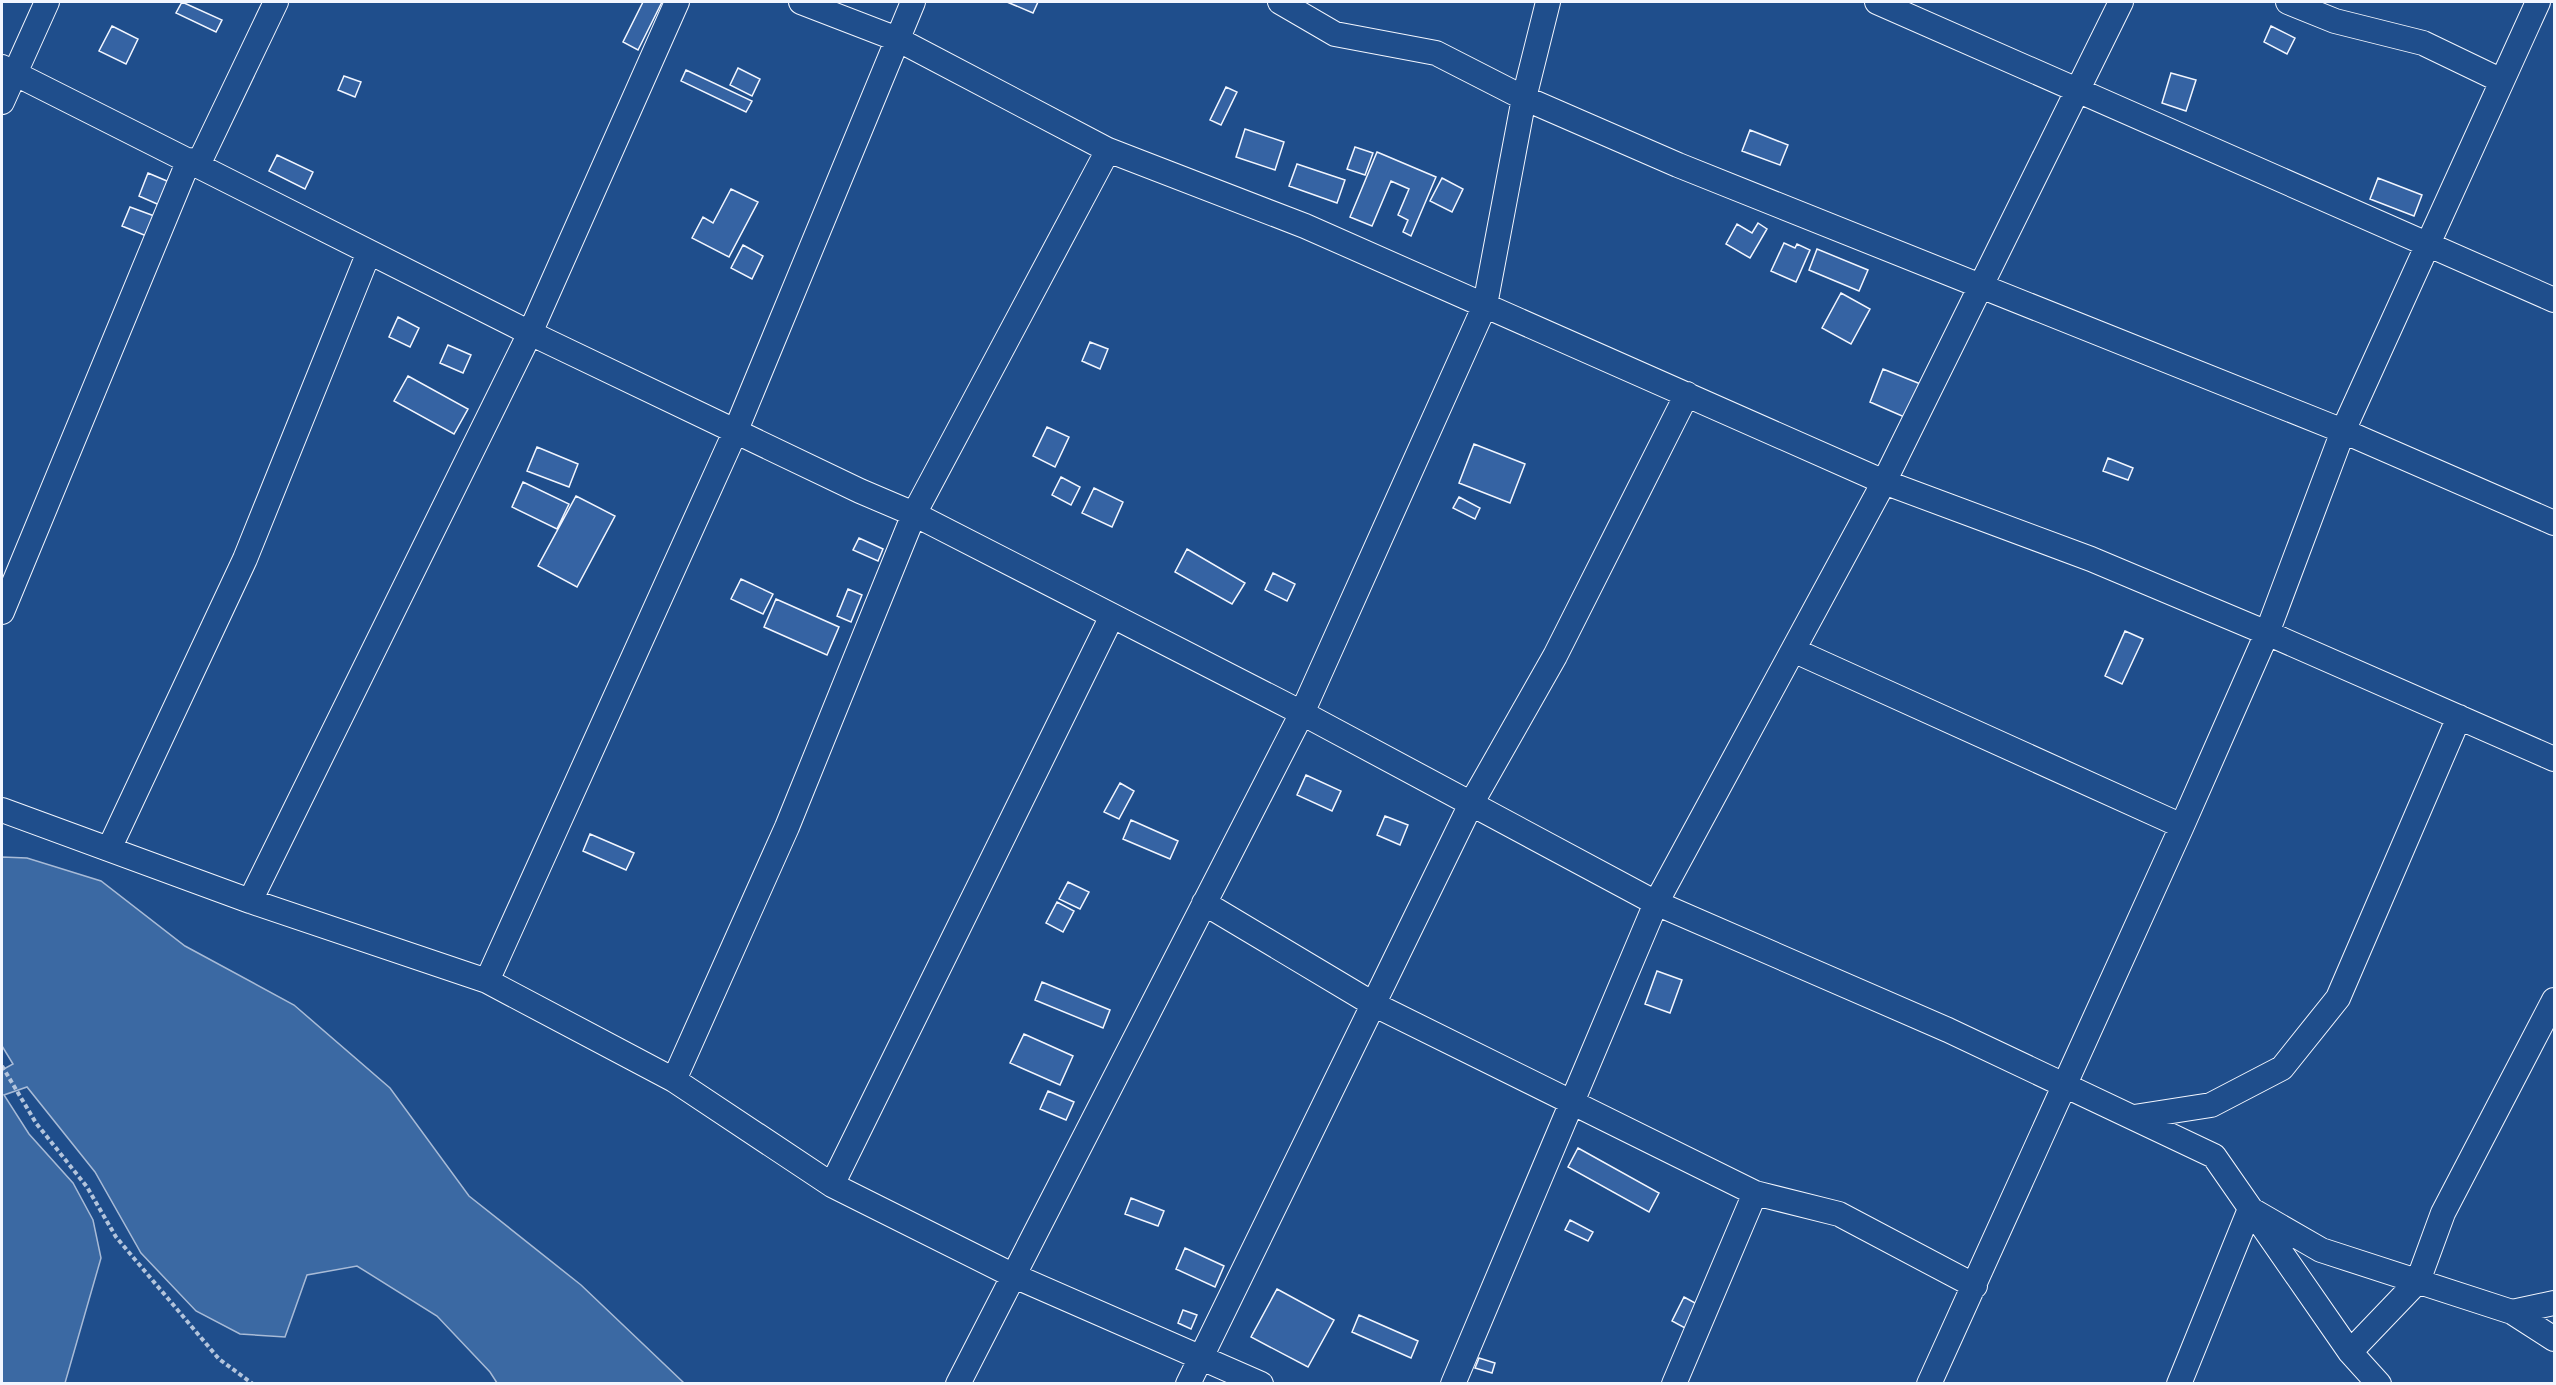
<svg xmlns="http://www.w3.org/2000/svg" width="2556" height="1385" viewBox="0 0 2556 1385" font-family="'DM Sans',sans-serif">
	<rect width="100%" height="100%" fill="#1f4e8c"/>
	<path fill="#3b69a3" stroke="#a8bbd7" stroke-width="1.5" d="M2,857L27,858L101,881L185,946L294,1005L390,1088L469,1196L581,1285L684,1383H497L490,1372L437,1316L357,1266L307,1275L285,1337L240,1334L196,1311L141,1253L95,1172L27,1087L4,1095L29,1134L73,1183L93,1220L101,1258L65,1383H2V1070L13,1064L2,1046Z"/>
	<path fill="#3563a3" stroke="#f2f6ff" stroke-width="1.5" d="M182,2L222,20L216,32L176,13Z
		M643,2H662L638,50L623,42Z
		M1007,2H1038L1033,13Z
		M112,26L138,39L126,64L99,51Z
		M2271,26L2295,38L2287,54L2264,42Z
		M738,68L760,79L752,96L730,85Z
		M686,70L752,101L746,112L681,81Z
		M2171,73L2196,80L2186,111L2162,103Z
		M344,76L361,82L355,97L338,90Z
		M1226,87L1237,92L1221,125L1210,120Z
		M1245,129L1284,142L1275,170L1236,157Z
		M1750,130L1788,145L1780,165L1742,151Z
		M1355,147L1373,153L1365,175L1347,169Z
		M1377,152L1436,177L1411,236L1403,232L1408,220L1398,215L1409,189L1391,181L1372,226L1350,217Z
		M277,155L313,172L305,189L269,171Z
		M1297,164L1345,180L1337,203L1289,186Z
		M148,173L174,184L164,207L139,196Z
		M1442,178L1463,189L1452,212L1430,201Z
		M2378,178L2422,195L2414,216L2370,199Z
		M731,189L758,202L729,257L692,238L703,217L713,223Z
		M130,207L157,217L149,237L122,226Z
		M1758,223L1767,229L1750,258L1726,244L1737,224L1752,233Z
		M1784,243L1795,248L1797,244L1810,250L1796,282L1771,271Z
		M743,245L763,256L752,279L731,268Z
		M1817,249L1868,270L1859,291L1809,270Z
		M1841,293L1870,309L1851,344L1822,328Z
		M398,317L419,328L410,347L389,337Z
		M1090,342L1108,349L1100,369L1082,361Z
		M448,345L471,355L463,373L440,363Z
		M1883,369L1923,385L1909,419L1870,402Z
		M408,376L468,409L454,434L394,401Z
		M1047,427L1069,437L1055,467L1033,456Z
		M1474,444L1525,464L1510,503L1459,483Z
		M537,447L578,464L569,487L527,471Z
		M2108,458L2133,468L2128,480L2103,471Z
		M1061,477L1080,487L1071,505L1052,495Z
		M523,482L569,504L557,529L512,507Z
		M1094,488L1123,502L1112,527L1082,513Z
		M576,496L615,516L577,587L538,566Z
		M1459,497L1480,508L1475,519L1453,508Z
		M859,538L883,549L878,561L853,550Z
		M1187,549L1245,583L1232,604L1175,572Z
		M1273,573L1295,584L1287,601L1265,590Z
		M741,579L773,594L763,614L731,599Z
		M848,589L862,595L851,622L837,616Z
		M776,599L839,627L827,655L764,627Z
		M2125,631L2143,639L2122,684L2105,676Z
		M1306,775L1341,791L1332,811L1297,795Z
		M1120,783L1134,791L1119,819L1104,812Z
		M1385,816L1408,825L1400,845L1377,835Z
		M1131,820L1178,841L1170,859L1123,839Z
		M590,834L634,853L626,870L583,851Z
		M1068,882L1089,892L1080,909L1059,899Z
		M1057,902L1074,911L1063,932L1046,923Z
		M1657,971L1682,980L1670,1013L1645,1004Z
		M1042,982L1110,1010L1103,1028L1035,1000Z
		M1024,1034L1073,1056L1060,1085L1010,1063Z
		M1048,1091L1074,1102L1066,1120L1040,1109Z
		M1578,1148L1659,1193L1649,1212L1568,1167Z
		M1131,1198L1164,1211L1158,1226L1125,1214Z
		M1570,1220L1593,1232L1588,1241L1565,1230Z
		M1185,1248L1224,1266L1215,1287L1176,1269Z
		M1277,1289L1334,1320L1308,1367L1251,1337Z
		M1684,1297L1697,1304L1685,1328L1672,1321Z
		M1183,1310L1197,1315L1191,1329L1178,1323Z
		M1359,1315L1418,1341L1411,1358L1352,1332Z
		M1479,1358L1495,1363L1492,1373L1475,1368Z"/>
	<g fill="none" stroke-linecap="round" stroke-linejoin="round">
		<defs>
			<path id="minor" d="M801,2L897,39L1108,150L1305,226L1884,482L2091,559L2267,633L2554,759
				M1280,2L1335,34L1436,53L1524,98L1678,165L2343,431L2554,523
				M1877,2L2554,300
				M2288,2L2335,21L2423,43L2502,81
				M2,67L530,333L860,491L914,514L1302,713L1656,903L1948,1030L2214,1156L2350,1352L2379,1384
				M2,102L47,2
				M198,165L276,2
				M2,612L189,160
				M1793,650L2182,826
				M2,810L250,901L487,981L674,1080L832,1185L1012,1275L1261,1384
				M109,849L245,559L369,252
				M250,901L530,333L677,2
				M1204,903L1373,1004L1755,1193L1839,1214L1975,1286
				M487,981L736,430L913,2
				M674,1080L787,827L914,514L1108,150
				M2134,1117L2211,1105L2282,1068L2338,998L2459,717
				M832,1185L1112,616
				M2512,1312L2554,1303
				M2350,1352L2418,1281L2443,1213L2554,1000
				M958,1384L1302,713L1485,305L1524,98L1548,2
				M1188,1384L1471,804L1555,656L1687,394
				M1453,1384L1656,903L1884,482L2121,2
				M1674,1384L1755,1193
				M1929,1384L2182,826L2267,633L2343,431L2538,2
				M2179,1384L2250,1209L2321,1250L2512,1312L2554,1339"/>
		</defs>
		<use href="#minor" stroke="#f2f6ff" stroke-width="26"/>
		<path stroke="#b3c4dc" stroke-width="4" stroke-dasharray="4.5 3" stroke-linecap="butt" d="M2,1066L36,1123L87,1187L116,1237L219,1359L253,1384"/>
		<use href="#minor" stroke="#1f4e8c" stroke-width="24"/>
	</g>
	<rect width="2556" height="1385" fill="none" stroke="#f2f6ff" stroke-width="6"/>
</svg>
